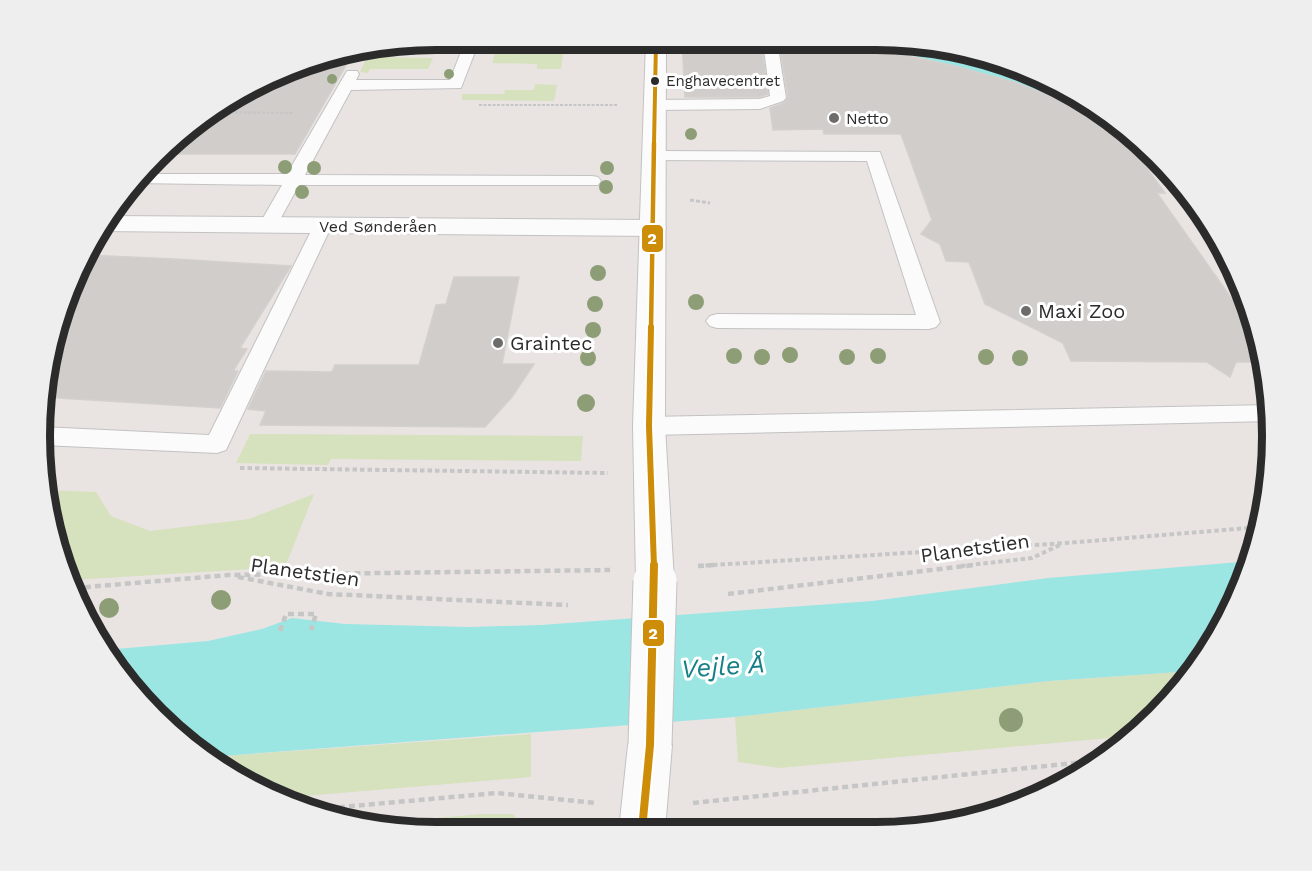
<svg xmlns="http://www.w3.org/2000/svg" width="1312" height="871" viewBox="0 0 1312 871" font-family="'Work Sans',sans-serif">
	<rect width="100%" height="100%" fill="#e9e4e2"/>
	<path fill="#d6e1be" d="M528,49H564L561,69H537V64L492,63L495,53H527Z
		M367,57L433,58L428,69H370L368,73L360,72Z
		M535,84L557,85L554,101L462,100V94H504L505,90H534Z
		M250,434L583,436L581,461L331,459L328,465L236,463Z
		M45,490L96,492L111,516L150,531L249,519L314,494L285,567L72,580L47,513Z
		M1193,671L1174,697L1132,736L779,768L738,762L735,717L1049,681Z
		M531,734V777L281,798L260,791L209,757Z
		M481,814H513L525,829H383L370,824Z"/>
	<path fill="#9be5e3" d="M853,42H918L968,54L1052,80L1138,138L1191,194L1232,260L1249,306L1185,209L1132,139L1080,104L1071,101L1068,103C998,75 926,58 853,42Z
		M1252,561L1220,634L1193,671L1049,681L735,717L209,757L174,733L105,650L208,641L262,629L292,618L345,624L469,627L541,625L872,601L1048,578Z"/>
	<path fill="#d0cdcb" stroke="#d4d0ce" stroke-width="1.5" d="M682,41H761L768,94L759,97H685Z
		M779,41L844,42L955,66L1017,83L1075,106L1126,139L1165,193H1157L1261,340L1264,362H1236L1230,377L1207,362L1071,361L1063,343L985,304L969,262L946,261L940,244L921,234L932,220L901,134H824L823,129L773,130L770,108L784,103L788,98Z
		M353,53L295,154H164L215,106L308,60Z
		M86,255L175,259L291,266L240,348L247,349L233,371H238L220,408L43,397L69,284Z
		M454,277H519L502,364H534L512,397L485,427L260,425L266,411L248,409L266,371L332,372L335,365H419L436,305L446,304Z"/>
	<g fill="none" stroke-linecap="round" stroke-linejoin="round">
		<defs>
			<path id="lane" d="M466,39H480L461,88L351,90L305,175L592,176L598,177L601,181L598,185H299L277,225L275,229H261L259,225L282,185L133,183L143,174H287L347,71H357L359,74L356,80H450Z
				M763,41H777L786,98L783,101L760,109L655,110L647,105L655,100L759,99L770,96Z
				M654,151L880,152L940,322L936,327L929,329L717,328L710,326L706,321L710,316L717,314L916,315L867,161L648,160L646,156Z
				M323,219L330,221L332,225L226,450L217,453L42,445V427L209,435L316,221Z
				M1271,405L1272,421L649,435L641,432L637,426L641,420L649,417Z"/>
			<path id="street" d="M108,216L653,220L662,223L666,228L662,233L653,236L100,231Z"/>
			<path id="secondary" d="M646,41H666L665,426L674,581L668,592L655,597L642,592L636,581L633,426Z
				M650,724L666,730L672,745L665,830H619L628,745L634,730Z"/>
		</defs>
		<use href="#lane" stroke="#c3c2c2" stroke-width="2"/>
		<use href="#street" stroke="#c3c2c2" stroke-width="2"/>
		<use href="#secondary" stroke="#c3c2c2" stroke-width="2"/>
		<path stroke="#c6c6c6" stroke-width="2" stroke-dasharray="3 1.5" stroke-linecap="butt" d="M479,105H618
			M208,112L294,113"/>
		<path stroke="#c6c6c6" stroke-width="3" stroke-dasharray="4 2" stroke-linecap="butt" d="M690,200L710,203"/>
		<path stroke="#c6c6c6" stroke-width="4" stroke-dasharray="4.5 3" stroke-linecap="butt" d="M240,468L608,473
			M698,566L1066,543L1260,527
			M961,566L1032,558L1062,544"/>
		<path stroke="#c6c6c6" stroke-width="4.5" stroke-dasharray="6 4" stroke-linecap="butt" d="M698,566L716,565
			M238,577L328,594L568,605
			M75,588L229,575L610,570
			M728,594L974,565
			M280,631L286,614H316L311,630
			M693,803L1103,760
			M319,809L497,793L596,803"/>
		<use href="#lane" fill="#fcfbfb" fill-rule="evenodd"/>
		<use href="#street" fill="#fcfbfb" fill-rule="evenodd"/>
		<use href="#secondary" fill="#fcfbfb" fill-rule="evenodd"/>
		<defs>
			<path id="secondary-bridge" d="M650,745L655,581"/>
		</defs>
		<use href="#secondary-bridge" stroke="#c3c2c2" stroke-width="45" stroke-linecap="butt"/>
		<use href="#secondary-bridge" stroke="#fcfbfb" stroke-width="43"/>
		<defs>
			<path id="bus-1-far3" d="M654,144L656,41"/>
			<path id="bus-1-far2" d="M651,329L654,143"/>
			<path id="bus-1-far1" d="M651,327L649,426L654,566"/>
			<path id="bus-1" d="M642,830L650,745L654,565"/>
		</defs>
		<use href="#bus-1-far3" stroke="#fff" stroke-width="7"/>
		<use href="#bus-1-far2" stroke="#fff" stroke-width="8"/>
		<use href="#bus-1-far1" stroke="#fff" stroke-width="10"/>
		<use href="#bus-1" stroke="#fff" stroke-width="12"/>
		<use href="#bus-1-far3" stroke="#ce8d09" stroke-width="4"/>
		<use href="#bus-1-far2" stroke="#ce8d09" stroke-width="4.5"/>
		<use href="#bus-1-far1" stroke="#ce8d09" stroke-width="6"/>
		<use href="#bus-1" stroke="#ce8d09" stroke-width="8"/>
	</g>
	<g fill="#8d9e77">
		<circle cx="449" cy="74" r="5"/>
		<circle cx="332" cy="79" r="5"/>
		<circle cx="691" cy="134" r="6"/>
		<circle cx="285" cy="167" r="7"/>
		<circle cx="314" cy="168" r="7"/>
		<circle cx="607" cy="168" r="7"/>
		<circle cx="606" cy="187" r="7"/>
		<circle cx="302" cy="192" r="7"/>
		<circle cx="598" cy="273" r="8"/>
		<circle cx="696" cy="302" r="8"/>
		<circle cx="595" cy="304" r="8"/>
		<circle cx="593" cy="330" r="8"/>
		<circle cx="790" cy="355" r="8"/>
		<circle cx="734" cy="356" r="8"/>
		<circle cx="878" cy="356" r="8"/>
		<circle cx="762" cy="357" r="8"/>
		<circle cx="847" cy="357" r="8"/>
		<circle cx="986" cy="357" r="8"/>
		<circle cx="588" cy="358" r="8"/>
		<circle cx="1020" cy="358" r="8"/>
		<circle cx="586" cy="403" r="9"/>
		<circle cx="221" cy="600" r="10"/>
		<circle cx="109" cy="608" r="10"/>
		<circle cx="1011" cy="720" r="12"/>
	</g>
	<circle fill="#2b2b2b" stroke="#fff" stroke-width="2" cx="655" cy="81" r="5"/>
	<g fill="#6e6c6b" stroke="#fff" stroke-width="2">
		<circle cx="834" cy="118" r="6"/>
		<circle cx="1026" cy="311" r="6"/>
		<circle cx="498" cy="343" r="6"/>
	</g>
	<g text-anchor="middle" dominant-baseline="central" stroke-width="6" stroke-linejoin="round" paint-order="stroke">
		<g font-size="15" fill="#2b2b2b" stroke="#fff" text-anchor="start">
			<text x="666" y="81">Enghavecentret</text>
		</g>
		<g font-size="16" fill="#2b2b2b" stroke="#fff" text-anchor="start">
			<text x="846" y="118">Netto</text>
		</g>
		<g font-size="16" fill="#2b2b2b" stroke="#fff">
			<text x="378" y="226">Ved Sønderåen</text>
		</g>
		<g font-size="20" fill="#2b2b2b" stroke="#fff" text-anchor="start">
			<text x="1038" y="311">Maxi Zoo</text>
			<text x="510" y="343">Graintec</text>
		</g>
		<g font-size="20" fill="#2b2b2b" stroke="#fff">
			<text transform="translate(975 548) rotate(-8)">Planetstien</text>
			<text transform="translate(305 572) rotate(8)">Planetstien</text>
		</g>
		<g font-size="26" font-style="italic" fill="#178086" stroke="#fff">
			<text transform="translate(723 666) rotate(-4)">Vejle Å</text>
		</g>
	</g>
	<path d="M0 0H1312V871H0ZM436 50H876A386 386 0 0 1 1262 436V436A386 386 0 0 1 876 822H436A386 386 0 0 1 50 436V436A386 386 0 0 1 436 50Z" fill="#eee" fill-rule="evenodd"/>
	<path fill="none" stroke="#2b2b2b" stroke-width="8" d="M436 50H876A386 386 0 0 1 1262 436V436A386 386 0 0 1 876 822H436A386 386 0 0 1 50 436V436A386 386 0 0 1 436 50Z"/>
	<g stroke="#fff" stroke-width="2">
		<rect x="641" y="224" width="23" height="29" rx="6" fill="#ce8d09"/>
		<rect x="642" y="619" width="23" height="28" rx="6" fill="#ce8d09"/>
	</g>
	<g font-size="16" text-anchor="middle" font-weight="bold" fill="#fff">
		<text x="652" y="244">2</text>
		<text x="653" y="639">2</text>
	</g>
</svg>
